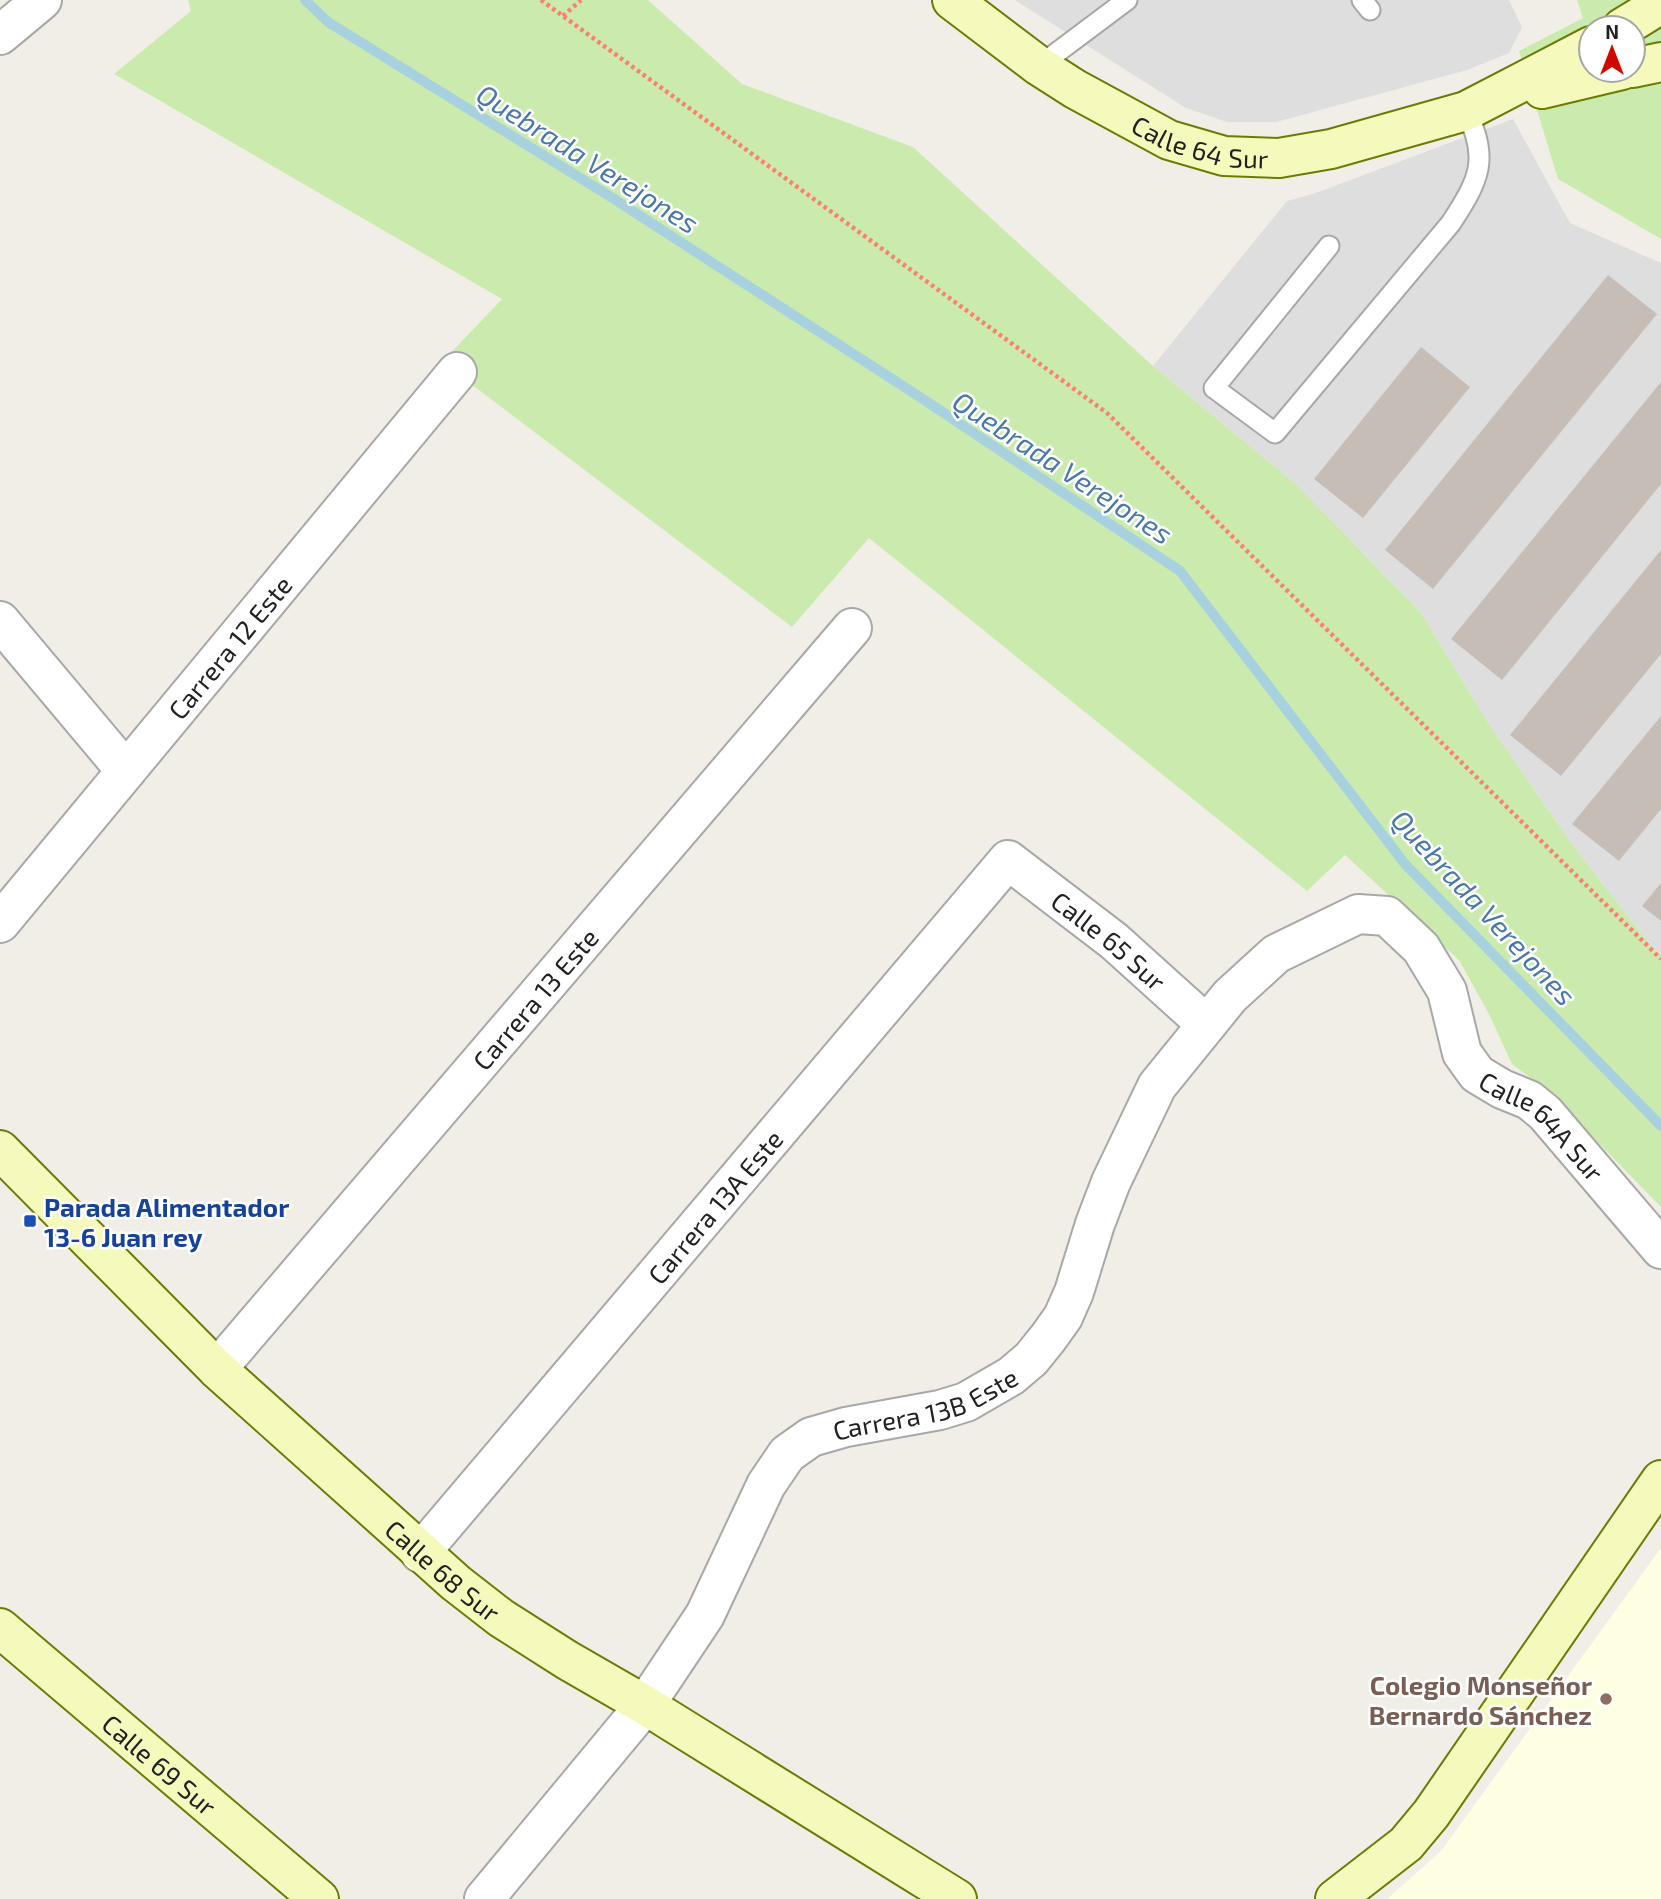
<svg xmlns="http://www.w3.org/2000/svg" width="1661" height="1899" viewBox="0 0 1661 1899" font-family="'Exo 2',sans-serif">
	<rect width="100%" height="100%" fill="#f1eee7"/>
	<path fill="#dfdede" d="M1015,0H1509L1522,27L1509,53L1467,70L1276,122H1227L1186,108Z
		M1513,119L1570,223L1661,263V955L1655,951L1574,847L1490,726L1421,613L1298,486L1153,366L1287,201L1313,194Z"/>
	<path fill="#feffe2" d="M1661,1548V1899H1387L1441,1851Z"/>
	<path fill="#caebad" fill-rule="evenodd" d="M188,0H648L742,84L913,147L1153,366L1298,486L1421,613L1490,726L1574,847L1655,951L1661,955V1207L1547,1090L1512,1064L1489,1014L1459,960L1345,855L1307,891L869,538L792,627L442,362L502,299L114,74L191,11Z
		M1577,0H1661V239L1558,179L1519,51L1583,18ZM1591,28H1633V70H1591Z"/>
	<g fill="none" stroke-linecap="round" stroke-linejoin="round">
		<path stroke="#a7d1df" stroke-width="10" d="M305,0L328,22L611,197L926,401L1180,571L1405,864L1661,1126"/>
	</g>
	<path fill="#c6beb6" d="M1608,275L1657,314L1433,589L1385,550Z
		M1421,347L1470,387L1363,518L1314,479Z
		M1661,382V484L1502,680L1451,639Z
		M1661,550V654L1561,776L1510,735Z
		M1661,716V809L1619,861L1572,824Z
		M1661,883V921L1642,906Z"/>
	<g fill="none" stroke-linecap="round" stroke-linejoin="round">
		<defs>
			<path id="lane" d="M1362,0L1370,10
				M1039,66L1127,0
				M1329,246L1214,388L1275,433L1451,223C1479,180 1490,159 1466,111"/>
			<g id="street">
				<path d="M0,35L42,0"/>
				<path d="M0,621L126,771"/>
				<path id="s1" d="M0,923L457,372"/>
				<path id="s2" d="M217,1369L852,628"/>
				<path id="s3" d="M420,1553L1008,860L1114,941L1206,1024"/>
				<path id="s4" d="M484,1899L645,1705L705,1615L766,1485L787,1454L811,1437L846,1427L940,1410L966,1402L1011,1376L1031,1359L1048,1338L1063,1317L1074,1292L1095,1224L1111,1182L1157,1086L1230,996L1276,954L1358,914L1387,916L1421,948L1447,991L1462,1053L1477,1074L1502,1089L1529,1100L1545,1113L1661,1249"/>
			</g>
			<g id="secondary">
				<path id="s5" d="M952,0L1039,66L1075,89L1169,140L1224,156L1279,158L1331,149L1466,111L1591,46"/>
				<path d="M1622,28L1661,4"/>
				<path d="M1633,68L1661,62"/>
				<path d="M1542,89L1622,70"/>
				<path id="s6" d="M0,1150L217,1369L456,1583L501,1618L567,1660L645,1705L957,1899"/>
				<path id="s7" d="M0,1628L319,1899"/>
				<path d="M1335,1899L1406,1844L1431,1814L1661,1480"/>
			</g>
		</defs>
		<use href="#lane" stroke="#a8a8a8" stroke-width="23"/>
		<use href="#street" stroke="#a8a8a8" stroke-width="42"/>
		<use href="#secondary" stroke="#6b7b04" stroke-width="42"/>
		<path stroke="#fb806e" stroke-width="4.5" stroke-dasharray="3.5 3.5" stroke-linecap="butt" d="M541,0L1107,413L1661,959
			M563,16L581,0"/>
		<use href="#lane" stroke="#fff" stroke-width="19"/>
		<use href="#street" stroke="#fff" stroke-width="38"/>
		<use href="#secondary" stroke="#f5fabc" stroke-width="38"/>
	</g>
	<rect fill="#1a4fb4" stroke="#fff" stroke-width="2.5" x="23" y="1214" width="14" height="14" rx="3.5"/>
	<circle fill="#8d6e63" stroke="#fff" stroke-width="2.5" cx="1606" cy="1699" r="7"/>
	<g text-anchor="middle" dominant-baseline="central" stroke-width="5" stroke-linejoin="round" paint-order="stroke">
		<g font-size="26" fill="#212121" stroke="#fff">
			<text stroke="none"><textPath href="#s5" startOffset="290">Calle 64 Sur</textPath></text>
			<text stroke="none"><textPath href="#s1" startOffset="359">Carrera 12 Este</textPath></text>
			<text stroke="none"><textPath href="#s3" startOffset="1038">Calle 65 Sur</textPath></text>
			<text stroke="none"><textPath href="#s2" startOffset="488">Carrera 13 Este</textPath></text>
			<text stroke="none"><textPath href="#s4" startOffset="1680">Calle 64A Sur</textPath></text>
			<text stroke="none"><textPath href="#s3" startOffset="455">Carrera 13A Este</textPath></text>
			<text stroke="none"><textPath href="#s4" startOffset="690">Carrera 13B Este</textPath></text>
			<text stroke="none"><textPath href="#s6" startOffset="611">Calle 68 Sur</textPath></text>
			<text stroke="none"><textPath href="#s7" startOffset="210">Calle 69 Sur</textPath></text>
		</g>
		<g font-size="26" font-weight="bold" fill="#164399" stroke="#fff" text-anchor="start">
			<text x="44" y="1206">Parada Alimentador<tspan x="44" dy="30">13-6 Juan rey</tspan></text>
		</g>
		<g font-size="26" font-weight="bold" fill="#785e54" stroke="#fff" text-anchor="end">
			<text x="1592" y="1684">Colegio Monseñor<tspan x="1592" dy="30">Bernardo Sánchez</tspan></text>
		</g>
		<g font-size="28" font-style="italic" fill="#4877aa" stroke="#fff">
			<text transform="translate(588 158) rotate(32)">Quebrada Verejones</text>
			<text transform="translate(1063 467) rotate(33)">Quebrada Verejones</text>
			<text transform="translate(1484 907) rotate(47)">Quebrada Verejones</text>
		</g>
	</g>
	<g transform="translate(1612 49)"><circle r="33" fill="#ffffff" stroke="#a6a6a6" stroke-width="2"/>
	<path d="M0-5L12 26L0 18L-12 26Z" fill="#d10600"/>
	<text y="-10" font-size="19" font-weight="bold" text-anchor="middle" fill="#212121">N</text>
	</g>
</svg>
